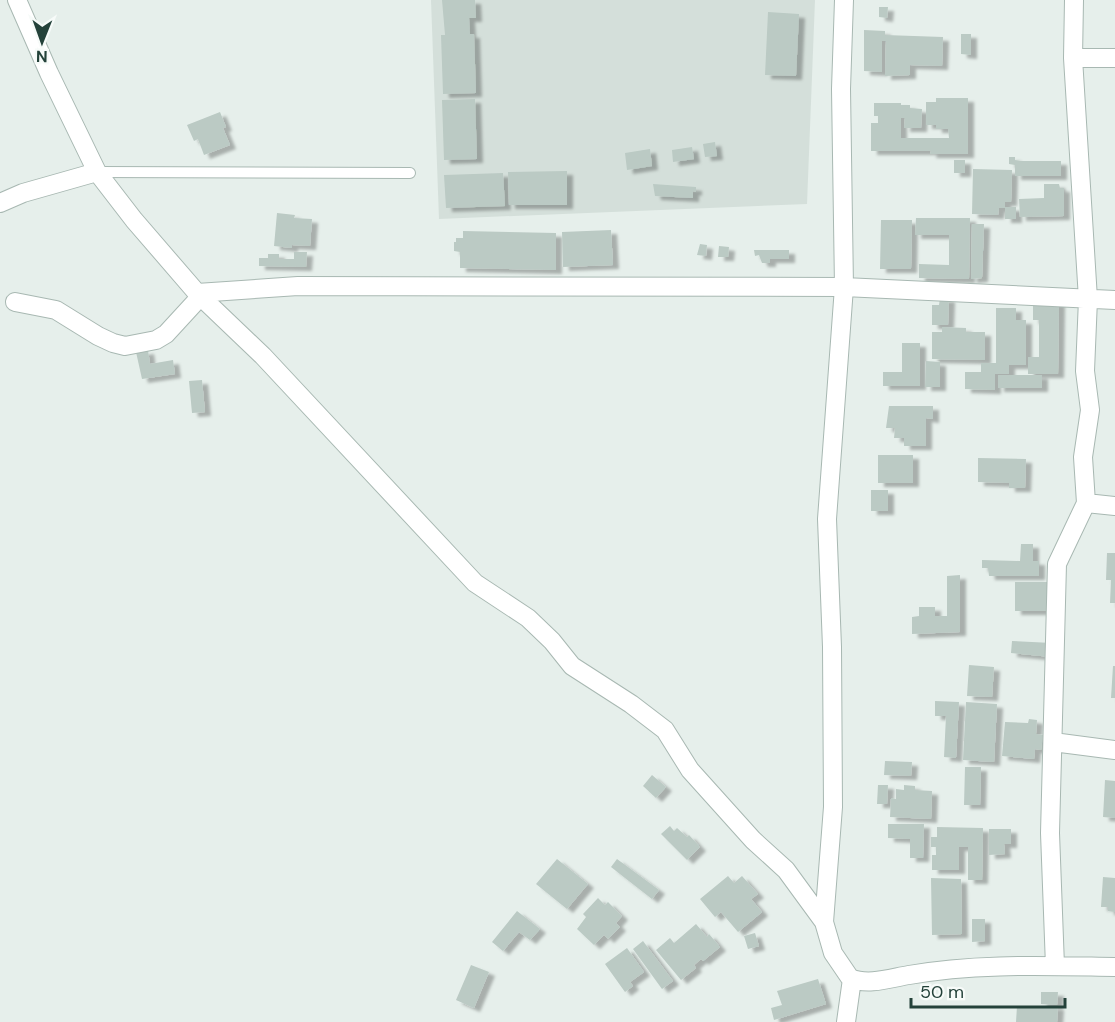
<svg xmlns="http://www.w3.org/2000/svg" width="1115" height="1022" viewBox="0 0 1115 1022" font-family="'DM Sans',sans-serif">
	<defs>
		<filter id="shadow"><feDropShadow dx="6" dy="4" stdDeviation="1.5" flood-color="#0004"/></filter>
	</defs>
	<rect width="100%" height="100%" fill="#e6efeb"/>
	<path fill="#d4dfda" d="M431,0H815L807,204L439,219Z"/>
	<path fill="#bbcac4" filter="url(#shadow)" d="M442,0H475L476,18H469L470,34H474L476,93L443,94L441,35H445Z
		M879,7H888L887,18L879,17Z
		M768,12L799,14L796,76L765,75Z
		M864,30L885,31V35L943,37L942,66L910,65V75L885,76L886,41H882V72L864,71Z
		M961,34H971V55L961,54Z
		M936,98H968V154H930L931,151H871V123H878V116H874V103H901V105H910V108L922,109L921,128H904L905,118H901V138H949L948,129H936V125H926V102H936Z
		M475,99L477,159L444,160L442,100Z
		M220,112L226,127L223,128L230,145L204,155L198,139L194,141L187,125Z
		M715,142L717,156L705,157L703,144Z
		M692,147L694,159L673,162L672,150Z
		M650,149L652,166L627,170L625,153Z
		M1009,157H1015V160L1021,161H1061V176H1015V165L1009,164Z
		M954,160H965V173H954Z
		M973,169L1012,170L1011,202H1005V208H999L998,215L972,214Z
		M567,171V205H509L508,172Z
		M503,173L505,206L446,208L444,175Z
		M653,184L696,187V192L693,191V198L655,196Z
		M1044,184H1059L1060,188H1064V216L1020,217L1019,199L1044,198Z
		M1005,207H1016V219H1005Z
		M277,213L295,215L294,218L312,219L310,246L292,245V248L274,246Z
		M916,218H970L969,279L919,278V264L949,265V235H915Z
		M881,220H912L911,269H880Z
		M972,224H984L982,278L971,279Z
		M611,230L613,265L563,267L562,232Z
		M463,231L556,233V270L460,268V252L454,251V242H456V238H463Z
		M700,244L707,245L706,256L697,255Z
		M719,246L729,247L728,257H718Z
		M754,250H789V259H770V263H762L759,255L755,256Z
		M294,252H307L306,267L259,266V258H268V254H279V259H294Z
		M940,298H949L948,325H932V305H939Z
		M1033,301H1059L1058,374H1028V357H1039V320H1033Z
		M996,308H1016V320H1026V365H1009V374H995V390L965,389V372H981V363H996Z
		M942,327L966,328V332H985V360L932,359V332H942Z
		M902,343H920V386H883V372H902Z
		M148,350L150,364L173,360L175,374L142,379L136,352Z
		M926,361L940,362V387H925Z
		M998,375H1042V388H998Z
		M202,380L205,412L192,413L189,381Z
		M889,406H933V419L926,418V446H904V438H894L895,428H886Z
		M878,455H913V483H878Z
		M978,458L1026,459L1025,488H1009V483L978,482Z
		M871,490H888V511H871Z
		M1021,544H1033V561H1039V576H989L988,568H982V560L1020,561Z
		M1107,553H1115V603H1110L1111,580H1106Z
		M960,575V632L912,634V617L919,616V607H935V616H947V576Z
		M1015,582H1050V611H1015Z
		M1012,641L1052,643L1051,657L1011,653Z
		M969,665L994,667L992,697L967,696Z
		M1113,666H1115V698H1111Z
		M935,701L959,702L956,758L944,757L946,716H935Z
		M966,702L997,704L994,762L963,760Z
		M1029,719L1037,720L1036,734L1043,735L1041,750L1035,749L1034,759L1002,756L1005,722L1028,723Z
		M885,761L912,762L911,776L884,775Z
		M965,767H981L980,805H964Z
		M652,775L666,787L656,798L643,786Z
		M1105,780L1115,781V818L1103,817Z
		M878,785H888L887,804H877Z
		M904,785L915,786V790L932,791L931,819L890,817L891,798L896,799V789L904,790Z
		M888,824H924L923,858H910V839L888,838Z
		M670,826L674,831L677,828L687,837L689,835L700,847L687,860L661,834Z
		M937,827L983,828L982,880H968V847H959V870H932V855H936V847H931V837H937Z
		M989,829H1011V844H1004L1005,854L989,855Z
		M557,859L588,884L567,909L536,884Z
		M617,859L659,890L652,899L611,867Z
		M728,876L734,883L742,876L758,894L751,899L762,912L738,932L721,912L715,917L700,899Z
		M1103,877L1115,878V912L1108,911V907H1101Z
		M931,878L961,879L962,934L932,935Z
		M598,898L605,905L608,902L622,916L616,923L620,927L608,939L604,935L594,945L577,929L586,917L583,914Z
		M517,911L540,929L530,940L519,932L503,951L492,942Z
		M972,919H985V941L972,942Z
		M696,924L707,937L709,934L720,947L703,961L701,959L694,965L696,968L681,980L656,950L670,938L674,943Z
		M755,933L759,946L748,949L744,936Z
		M643,941L673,981L662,989L633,949Z
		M627,948L644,972L630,982L633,986L625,992L605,964Z
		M471,965L489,972L474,1008L456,1000Z
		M818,979L826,1004L774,1020L771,1008L782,1005L777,991Z
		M1041,992H1058L1057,1005L1041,1004Z
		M1017,1006H1058L1057,1022H1016Z"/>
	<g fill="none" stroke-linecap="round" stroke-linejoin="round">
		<defs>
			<path id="service" d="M97,172L410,173"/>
			<path id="minor" d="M17,0L49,73L97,172L134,220L197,293L263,356L475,583L528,618L552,641L572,666L631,704L665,730L690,770L753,840L786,870L824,922L833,953L850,978C868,986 891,978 909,975C976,963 1047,966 1115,967
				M1073,58H1115
				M0,203L23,193L97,172
				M15,302L56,310L98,336L113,343L125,346L156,340L166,334L200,297L197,293L298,286L844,287L1115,300
				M1086,503L1115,506
				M1053,742L1115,750
				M824,922L833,807L832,647L827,519L844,287L841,89L844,0
				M1055,966L1050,833L1057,564L1086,503L1083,457L1090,410L1085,371L1088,299L1073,58L1074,0
				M846,1022L852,979"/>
		</defs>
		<use href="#service" stroke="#a8b8b2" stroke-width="12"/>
		<use href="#minor" stroke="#a8b8b2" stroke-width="20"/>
		<use href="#service" stroke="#fff" stroke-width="10"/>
		<use href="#minor" stroke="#fff" stroke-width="18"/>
	</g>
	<g transform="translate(42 42) rotate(181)" stroke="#f7fbf9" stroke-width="4.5" paint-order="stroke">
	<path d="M0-4.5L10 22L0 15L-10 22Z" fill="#24423a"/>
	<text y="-9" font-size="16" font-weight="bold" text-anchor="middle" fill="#24423a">N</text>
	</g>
	<path d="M911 998v9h154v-9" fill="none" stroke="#24423a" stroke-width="3"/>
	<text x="920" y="998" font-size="18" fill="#24423a" stroke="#f7fbf9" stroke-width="4.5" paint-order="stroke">50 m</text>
</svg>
